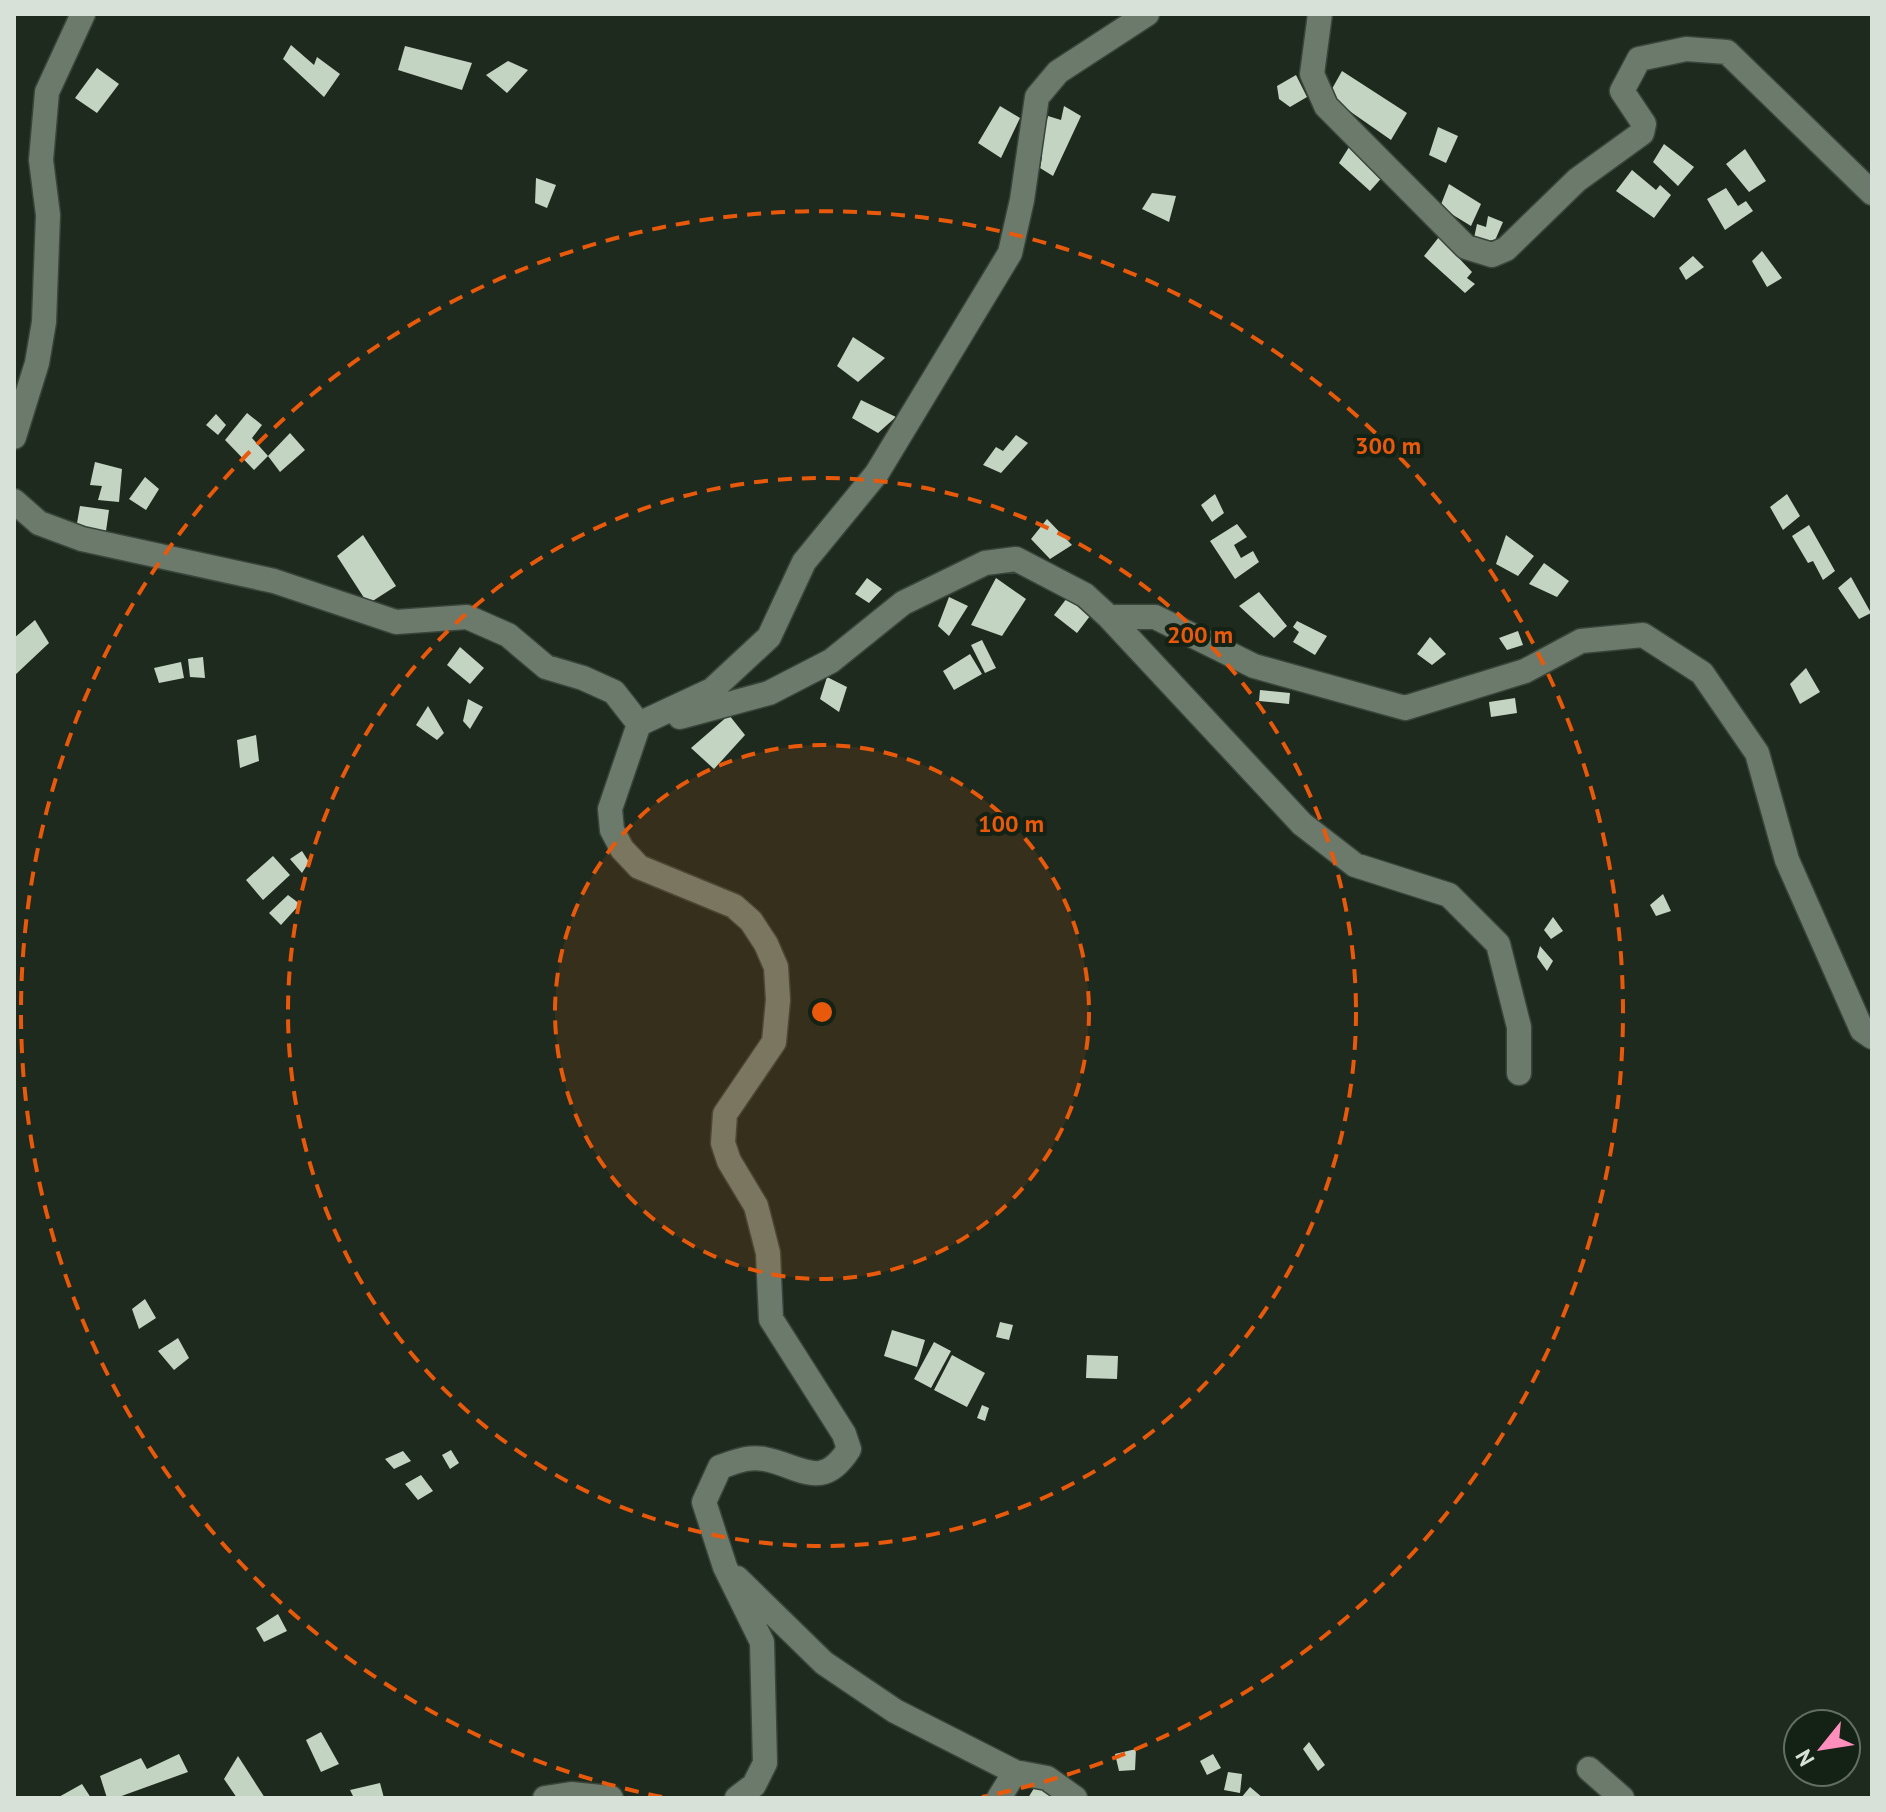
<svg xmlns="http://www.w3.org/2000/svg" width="1886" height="1812" viewBox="0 0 1886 1812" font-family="'PT Sans',sans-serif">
	<rect width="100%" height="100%" fill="#1e2a1e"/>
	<path fill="#c4d4c3" d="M291,45L314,65L317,57L340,74L324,97L283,59Z
		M405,46L472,63L462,90L398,70Z
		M508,61L528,70L507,93L486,75Z
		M97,68L119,84L97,113L75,98Z
		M1342,71L1407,113L1391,140L1328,96Z
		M1296,75L1307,97L1290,107L1279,99L1277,86Z
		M1000,106L1020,118L1001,158L978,143Z
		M1064,106L1081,116L1053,176L1040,168L1042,157L1036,154L1048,116L1061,120Z
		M1438,127L1458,136L1446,163L1429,155Z
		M1351,144L1386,173L1370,191L1339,163Z
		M1664,144L1694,167L1678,186L1653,162Z
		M1745,149L1766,181L1749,192L1726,164Z
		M1632,170L1656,190L1660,185L1671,195L1654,218L1616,191Z
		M536,178L556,185L547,208L535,203Z
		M1449,184L1481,204L1471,226L1440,207Z
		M1726,188L1738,206L1746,201L1753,211L1725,230L1707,199Z
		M1152,193L1176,196L1169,222L1142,209Z
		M1488,216L1503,222L1493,245L1474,238L1477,224L1486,227Z
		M1439,237L1472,272L1467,278L1475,284L1465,293L1424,256Z
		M1762,251L1782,278L1767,287L1752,261Z
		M1693,256L1704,267L1686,280L1679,268Z
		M853,337L885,358L858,382L837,366Z
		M861,400L896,417L878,433L852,418Z
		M247,413L262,425L252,438L268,456L254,470L225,440Z
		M216,414L226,425L218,435L206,425Z
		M290,433L305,450L280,472L268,456Z
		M1016,435L1028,443L1001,473L983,465L996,447L1003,451Z
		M95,462L122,469L119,502L98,500L102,486L90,485Z
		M145,477L159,489L146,510L129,499Z
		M1215,494L1224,513L1212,522L1201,505Z
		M1787,494L1800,516L1783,530L1770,507Z
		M80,506L109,510L106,531L76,529Z
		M1047,519L1072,545L1050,559L1031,539Z
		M1237,524L1247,537L1234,545L1241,558L1253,551L1259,562L1235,579L1210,541Z
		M1809,525L1835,571L1823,580L1813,561L1808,563L1792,536Z
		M363,535L396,586L368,604L337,556Z
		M1506,535L1534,556L1518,576L1496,564Z
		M1544,563L1569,581L1557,597L1529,584Z
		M1851,577L1871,613L1859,619L1838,588Z
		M867,578L882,589L869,603L855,594Z
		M996,578L1026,599L1002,636L971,625Z
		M1259,592L1287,626L1274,638L1239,606Z
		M949,597L968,606L949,636L938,626Z
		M1067,598L1090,616L1077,633L1054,615Z
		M35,620L49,643L14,676V638Z
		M1297,621L1327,636L1315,655L1293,642L1299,632L1293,627Z
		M1518,631L1523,645L1507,650L1499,638Z
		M1430,637L1446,654L1432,665L1417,654Z
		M982,640L996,668L985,673L971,645Z
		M460,647L484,668L470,684L447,665Z
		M970,654L982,674L954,690L943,671Z
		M203,657L205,678L190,677L188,659Z
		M181,662L184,678L159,683L154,668Z
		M1806,668L1820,692L1800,704L1790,684Z
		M827,677L847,687L839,712L820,699Z
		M1260,690L1290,693L1289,704L1259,701Z
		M1515,698L1517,713L1491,717L1489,702Z
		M468,699L483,707L470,729L463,721Z
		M428,706L444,733L437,740L416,725Z
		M729,715L745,735L714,769L691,748Z
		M256,735L259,761L240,768L237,740Z
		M302,851L309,862L302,873L290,859Z
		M273,856L290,875L263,900L246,880Z
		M1663,894L1671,911L1656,916L1650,905Z
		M288,895L300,904L281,925L269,913Z
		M1553,917L1563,931L1551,939L1544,930Z
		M1540,946L1553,961L1547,971L1537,957Z
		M145,1299L156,1318L139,1329L132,1309Z
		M1000,1322L1013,1325L1009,1340L996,1337Z
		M892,1330L925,1340L917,1367L884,1356Z
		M178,1338L189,1358L174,1370L158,1351Z
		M934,1342L951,1351L931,1388L914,1379Z
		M952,1355L985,1373L967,1407L934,1390Z
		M1087,1355L1118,1356L1117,1379L1086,1378Z
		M982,1405L989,1408L985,1421L977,1418Z
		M451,1450L459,1463L450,1469L442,1455Z
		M403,1451L411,1461L394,1469L385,1459Z
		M421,1475L433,1491L418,1500L405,1484Z
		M278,1614L287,1631L264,1642L256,1628Z
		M321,1732L339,1764L321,1772L306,1740Z
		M1309,1742L1325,1765L1318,1771L1303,1749Z
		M1136,1749L1135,1770L1119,1771L1115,1754Z
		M179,1754L188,1772L116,1798H107L100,1776L141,1758L147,1769Z
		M1213,1754L1221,1768L1207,1775L1200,1761Z
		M238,1756L265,1798H237L224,1779Z
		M1228,1772L1242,1774L1240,1793L1224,1790Z
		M380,1783L384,1798H354L350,1790Z
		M82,1784L91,1798H57Z
		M1036,1785L1069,1798H1028Z
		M1250,1787L1263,1798H1241Z"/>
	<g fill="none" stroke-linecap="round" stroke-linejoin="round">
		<defs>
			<path id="minor" d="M1320,14L1312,74L1326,106L1466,247L1492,255L1506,249L1577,180L1642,133L1644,124L1622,91L1639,59L1686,49L1727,52L1872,193
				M14,437L37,363L44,322L48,215L41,160L47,92L83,14
				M14,501L39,523L82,539L274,581L396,622L467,617L508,635L546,667L583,678L614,692L639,724
				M1109,617H1155L1254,666L1405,708L1525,671L1581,641L1643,635L1702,673L1757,753L1787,860L1862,1030L1872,1037
				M680,717L769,693L831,661L903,603L985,563L1016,559L1085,595L1109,617L1302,824L1355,865L1449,895L1498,944L1519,1027V1073
				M737,1578L824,1663L895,1711L1015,1772L1047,1778L1075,1798
				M1589,1769L1622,1798
				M545,1798L571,1794L611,1798
				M737,1798L754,1785L765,1763L762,1642L725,1567L704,1502L720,1467C735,1462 748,1456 764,1459C801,1466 822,1492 849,1449L844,1434L771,1319L768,1253L756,1206L729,1161L723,1143L725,1114L774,1042L778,1000L776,967L766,944L751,921L734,906L639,867L622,849L612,830L610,809L639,724L712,690L769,637L804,562L877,473L1010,253L1022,200L1037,97L1058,72L1147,14
				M999,1798L1015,1772"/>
		</defs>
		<use href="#minor" stroke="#39443a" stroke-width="27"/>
		<use href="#minor" stroke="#6b7a6b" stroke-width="24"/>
	</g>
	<circle cx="822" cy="1012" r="267" fill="#e8590c" fill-opacity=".12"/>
	<g fill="none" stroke="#e8590c" stroke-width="4" stroke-dasharray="14 10">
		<circle cx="822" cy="1012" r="267"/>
		<circle cx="822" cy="1012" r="534"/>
		<path d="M662 1797A801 801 0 1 1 982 1797"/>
	</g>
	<circle cx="822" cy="1012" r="12" fill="#e8590c" stroke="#142115" stroke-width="4"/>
	<g font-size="24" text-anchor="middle" font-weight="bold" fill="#e8590c" stroke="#142115" stroke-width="8" stroke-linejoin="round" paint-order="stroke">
		<text x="1388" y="454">300 m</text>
		<text x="1200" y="643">200 m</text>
		<text x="1011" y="832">100 m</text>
	</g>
	<rect width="1886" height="1812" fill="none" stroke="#d8e1d8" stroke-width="32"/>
	<g transform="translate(1822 1748) rotate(240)"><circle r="38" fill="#142115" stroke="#626e63" stroke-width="2"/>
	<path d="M0-6L14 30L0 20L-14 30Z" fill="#fe8ebc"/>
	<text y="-12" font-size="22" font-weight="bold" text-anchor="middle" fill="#d8e1d8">N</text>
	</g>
</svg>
